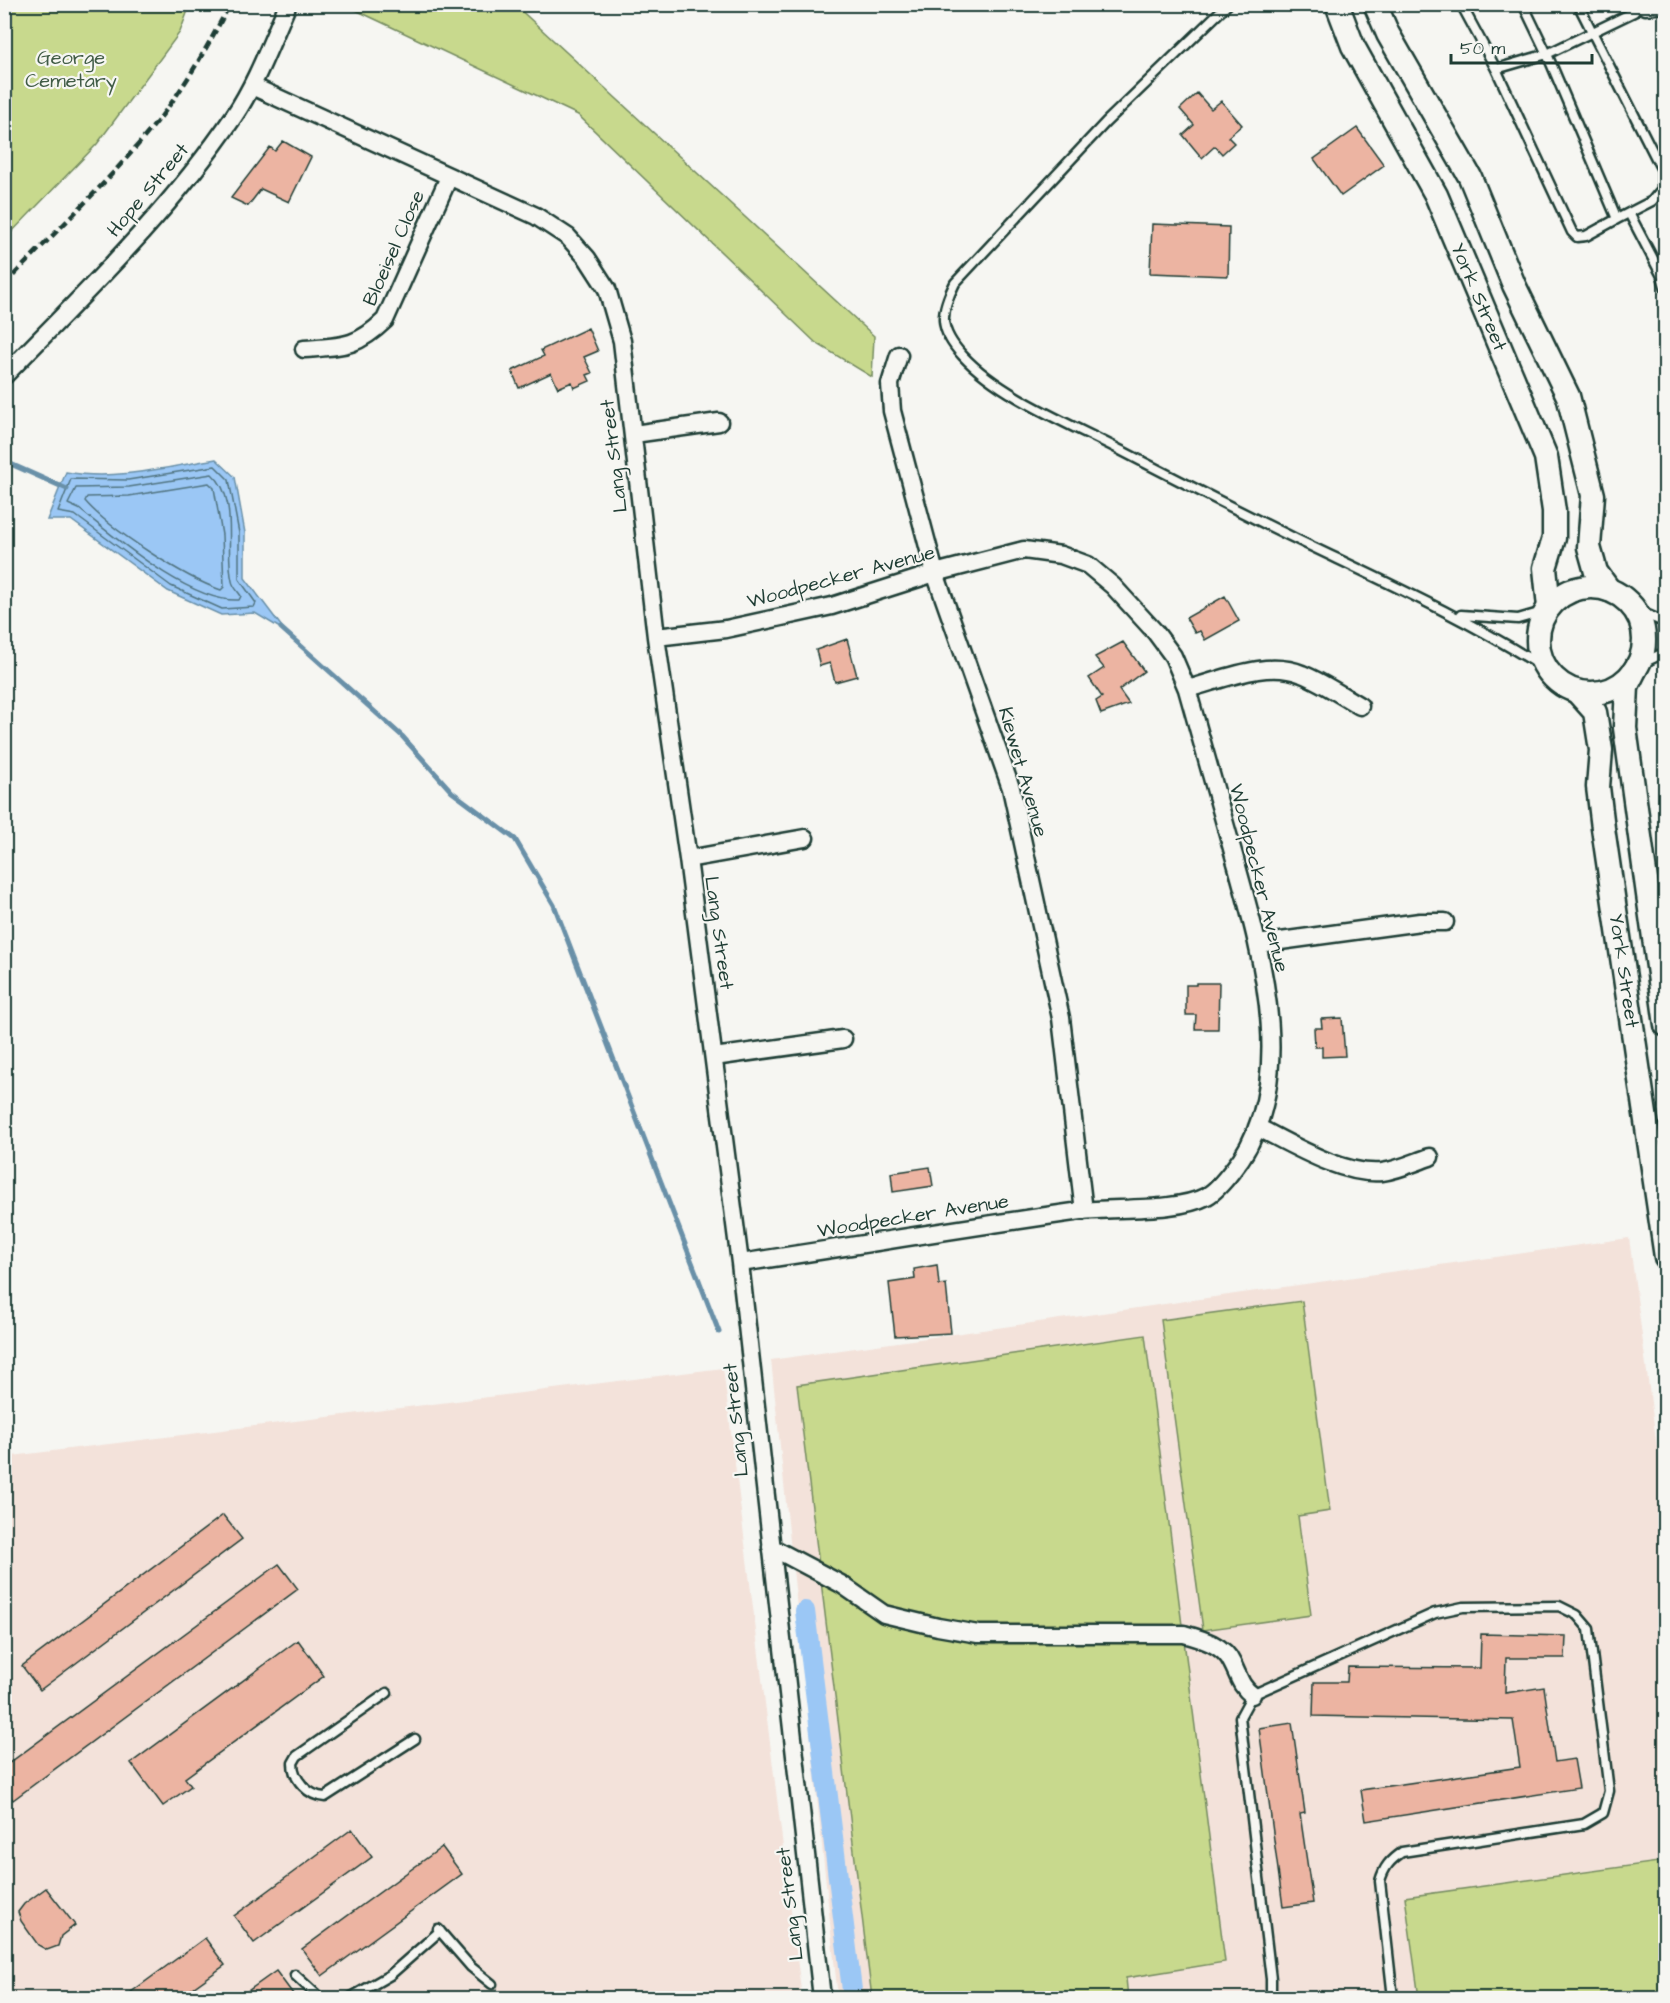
<svg xmlns="http://www.w3.org/2000/svg" width="1670" height="2003" viewBox="0 0 1670 2003" font-family="'Architects Daughter',sans-serif">
	<rect width="100%" height="100%" fill="#f6f6f2"/>
	<filter id="ink" filterUnits="userSpaceOnUse"><feTurbulence type="fractalNoise" baseFrequency=".0167" numOctaves="2"/><feDisplacementMap in="SourceGraphic" scale="12" xChannelSelector="R" yChannelSelector="G"/><feConvolveMatrix kernelMatrix="1 2 1 2 8 2 1 2 1" color-interpolation-filters="sRGB"/></filter>
	<g filter="url(#ink)">
		<path fill="#f3e2da" d="M1629,1238L1666,1515L1665,1998H838L771,1360Z
			M723,1368L802,1998H5L4,1457Z"/>
		<path fill="#c8d98d" stroke="#748b60" stroke-width="1.5" d="M5,4L190,5L180,32L97,144L5,239Z
			M345,5H515L874,336L872,377L816,343L578,115Z
			M1302,1301L1330,1511L1298,1516L1311,1615L1203,1630L1161,1320Z
			M1145,1335L1225,1962L1126,1978L1128,1998H872L797,1385Z
			M1665,1861V1998H1419L1405,1897Z"/>
		<path fill="#9bc7f5" stroke="#6990a8" stroke-width="1.5" d="M216,459L235,477L245,533V578L285,631L255,613L221,615L168,591L71,520H47L66,472C116,481 167,467 216,459Z"/>
		<g fill="none" stroke-linecap="round" stroke-linejoin="round">
			<path stroke="#517481" stroke-width="1.5" d="M215,466L229,480L239,533V579L256,603L254,607L222,609L171,586L75,515L58,512L71,479L128,480Z
				M212,474C240,499 224,548 232,581C233,587 238,591 241,596L239,600C191,603 117,539 79,509L68,504L76,488L129,487Z
				M209,483L214,488L222,535L224,587L221,590C185,578 109,529 85,501L87,497L129,496Z"/>
			<path stroke="#6990a8" stroke-width="5" d="M4,461L67,489
				M281,628L402,736L452,792L515,839L554,905L719,1332"/>
			<path stroke="#9bc7f5" stroke-width="20" d="M805,1611L853,1998"/>
		</g>
		<path fill="#ecb4a2" stroke="#1f3d34" stroke-width="1.5" d="M1197,93L1211,109L1221,101L1242,125L1228,137L1234,143L1222,154L1215,146L1202,158L1183,135L1194,125L1180,109Z
			M1357,128L1384,165L1341,196L1314,159Z
			M283,141L311,157L289,202L261,189L248,206L231,198L270,147L275,151Z
			M1152,224L1229,227L1228,276L1150,273Z
			M588,328L598,351L584,357L592,373L587,375L590,381L574,388L572,382L558,388L551,373L519,388L512,371L544,356L541,350Z
			M1225,596L1239,621L1205,640L1200,631L1195,633L1186,618Z
			M847,639L857,676L835,682L830,663L820,666L816,650Z
			M1123,642L1144,671L1119,690L1129,704L1101,714L1096,701L1102,697L1089,678L1104,668L1095,657Z
			M1196,983H1219L1218,1029H1195L1196,1015H1186V985H1196Z
			M1342,1018L1345,1056L1322,1057V1047H1315L1314,1028H1322L1321,1019Z
			M930,1167L933,1186L893,1192L891,1173Z
			M937,1265L939,1285L946,1284L951,1333L895,1336L889,1283L915,1279L914,1269Z
			M223,1515L242,1539L40,1690L22,1666Z
			M279,1564L298,1589L13,1800L4,1788V1767Z
			M1481,1634L1566,1636L1565,1658H1506L1505,1693L1544,1687L1555,1762L1574,1759L1579,1788L1366,1821L1361,1790L1520,1767L1513,1720L1313,1716L1314,1682H1347L1348,1667L1480,1668Z
			M298,1640L324,1676L185,1778L191,1786L163,1806L131,1763Z
			M1292,1723L1305,1813L1300,1814L1313,1903L1283,1907L1259,1728Z
			M352,1829L372,1857L254,1943L234,1916Z
			M442,1847L462,1874L322,1976L302,1949Z
			M46,1888L75,1925L61,1936L58,1946L47,1950L38,1945L21,1921L18,1912L24,1904Z
			M205,1938L225,1965L179,1998H123Z
			M276,1971L296,1998H238Z"/>
		<g fill="none" stroke-linecap="round" stroke-linejoin="round">
			<defs>
				<path id="service" d="M1228,4L1106,122L955,283C940,313 938,329 963,356C1001,397 1073,425 1122,451C1180,481 1238,511 1296,539C1381,580 1466,618 1546,669
					M1461,4L1496,69L1547,54L1634,12L1639,4
					M1523,4L1547,54
					M1578,4L1662,170V189L1652,201L1617,219
					M1639,7L1645,10L1666,8
					M1496,69L1572,232L1577,237L1586,236L1617,219L1547,54
					M1629,213L1662,276L1666,290
					M1634,609L1666,623
					M1461,615L1518,619L1546,611
					M1638,665L1666,652
					M387,1693L297,1756L293,1763C293,1779 308,1796 325,1797L415,1739
					M438,1929L471,1967L492,1984
					M295,1975L320,1998
					M350,1998L390,1975L440,1931
					M1271,1998V1979L1240,1717L1252,1695L1435,1613L1463,1607L1559,1606L1577,1615L1589,1629L1609,1791L1603,1813L1584,1824L1402,1852C1390,1860 1384,1867 1380,1881L1393,1998"/>
				<path id="minor" d="M252,86L536,216L568,237L587,258L607,289L622,341L656,637L688,859L740,1263L822,1998
					M304,349C342,346 356,348 385,320L449,177
					M899,355L890,384L892,411L935,573L1011,788L1061,1018L1084,1211
					M4,376C85,293 169,212 234,116C257,82 271,42 288,4
					M634,434L719,422
					M656,637L726,629L832,606L935,573L1024,550L1061,555L1088,565L1113,586L1156,633L1173,656L1187,689C1202,741 1216,793 1231,845C1258,943 1304,1083 1232,1171C1225,1180 1216,1191 1207,1196C1177,1212 1116,1207 1081,1211C968,1227 854,1246 740,1263
					M1187,689C1222,680 1267,659 1302,674C1322,682 1341,695 1360,706
					M688,859L805,838
					M1258,944L1420,922H1445
					M714,1057L843,1039
					M1257,1127C1291,1144 1343,1176 1382,1172C1398,1170 1415,1162 1430,1157
					M771,1547L841,1584L884,1614L938,1627L978,1634H1184C1202,1639 1224,1645 1232,1663C1239,1676 1240,1686 1252,1695"/>
				<g id="secondary">
					<path id="s1" d="M1337,4L1353,46L1436,195L1546,457L1554,511V538L1545,568L1549,607"/>
					<path d="M1375,4L1388,34L1470,177L1514,285L1568,396L1593,495L1589,547L1596,572L1609,590"/>
					<circle cx="1591" cy="640" r="53"/>
					<path d="M1636,668L1627,686L1625,728L1666,1025"/>
					<path id="s2" d="M1577,692L1595,712L1601,750L1598,787L1603,828L1666,1257"/>
				</g>
			</defs>
			<use href="#service" stroke="#1f3d34" stroke-width="13"/>
			<use href="#minor" stroke="#1f3d34" stroke-width="21"/>
			<use href="#secondary" stroke="#1f3d34" stroke-width="27"/>
			<use href="#service" stroke="#f6f6f2" stroke-width="8"/>
			<use href="#minor" stroke="#f6f6f2" stroke-width="16"/>
			<use href="#secondary" stroke="#f6f6f2" stroke-width="22"/>
			<path stroke="#1f3d34" stroke-width="4.5" stroke-dasharray="9 4.5" stroke-linecap="butt" d="M4,285C58,229 116,175 163,114C189,80 210,42 230,4"/>
		</g>
	</g>
	<g text-anchor="middle" dominant-baseline="central" stroke-width="4.5" stroke-linejoin="round" paint-order="stroke">
		<g font-size="20" fill="#415c46" stroke="#f6f6f2">
			<text x="71" y="58">George<tspan x="71" dy="23">Cemetary</tspan></text>
		</g>
		<g font-size="20" fill="#1f3d34" stroke="#f6f6f2">
			<text transform="translate(148 190) rotate(-50)">Hope Street</text>
			<text transform="translate(394 248) rotate(-66)">Bloeisel Close</text>
			<text stroke="none"><textPath href="#s1" startOffset="326">York Street</textPath></text>
			<text transform="translate(614 456) rotate(-97)">Lang Street</text>
			<text transform="translate(841 577) rotate(-15)">Woodpecker Avenue</text>
			<text transform="translate(1023 772) rotate(74)">Kiewet Avenue</text>
			<text transform="translate(1259 878) rotate(76)">Woodpecker Avenue</text>
			<text transform="translate(719 933) rotate(82)">Lang Street</text>
			<text stroke="none"><textPath href="#s2" startOffset="288">York Street</textPath></text>
			<text transform="translate(913 1216) rotate(-9)">Woodpecker Avenue</text>
			<text transform="translate(736 1420) rotate(-96)">Lang Street</text>
			<text transform="translate(790 1904) rotate(-97)">Lang Street</text>
		</g>
	</g>
	<rect width="1670" height="2003" fill="none" stroke="#f6f6f2" stroke-width="24"/>
	<rect x="12" y="12" width="1646" height="1979" fill="none" stroke="#1f3d34" stroke-width="2" filter="url(#ink)"/>
	<path d="M1451 54v9h141v-9" fill="none" stroke="#1f3d34" stroke-width="3"/>
	<text x="1460" y="54" font-size="18" fill="#1f3d34" stroke="#f6f6f2" stroke-width="4.5" paint-order="stroke">50 m</text>
</svg>
